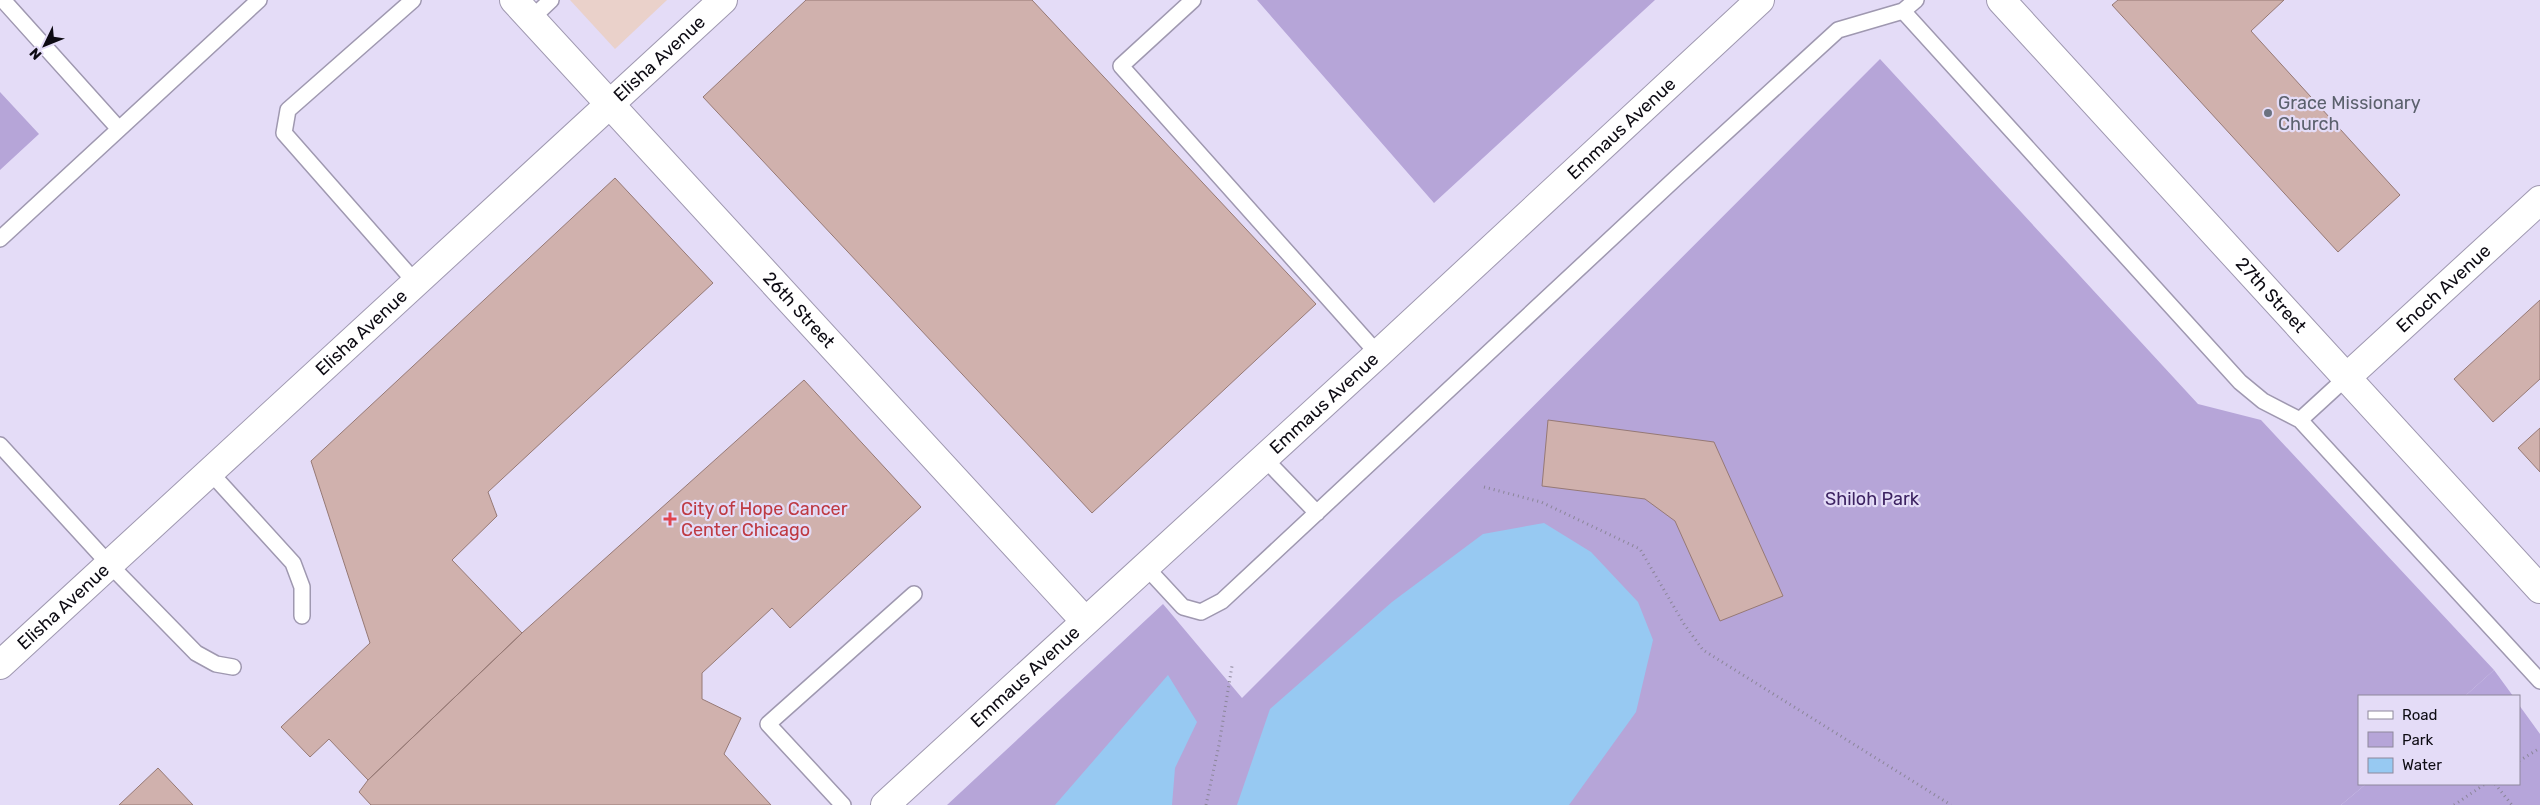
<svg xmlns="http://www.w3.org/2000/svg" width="2540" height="805" viewBox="0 0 2540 805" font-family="Rubik,sans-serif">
	<rect width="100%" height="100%" fill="#e4dcf7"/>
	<path fill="#ead1ca" d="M570,0H667L615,49Z"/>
	<path fill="#b6a5d8" d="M1257,0H1655L1434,203Z
		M1880,59L2198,404L2261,420L2494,670L2465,696H2359V784H2366L2341,805H947L1163,604L1242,698Z
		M0,92L39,134L0,170Z"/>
	<path fill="#b6a5da" d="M2494,670L2513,696H2465Z
		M2519,705L2540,734V805H2341L2366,784H2519Z"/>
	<path fill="#97c9f2" d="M1544,523L1591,552L1638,602L1653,640L1636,712L1569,805H1237L1270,709L1392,602L1483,534Z
		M1168,675L1197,722L1175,768L1172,805H1055Z"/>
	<path fill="#d0b1ad" stroke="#967975" d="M806,0H1032L1316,304L1092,513L703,97Z
		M2118,0H2284L2251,31L2400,195L2338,252L2112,5Z
		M615,178L713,283L488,492L497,516L452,560L522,633L368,780L329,739L310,757L281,727L370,643L311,461Z
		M2540,300V379L2493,422L2454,379Z
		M804,380L921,507L790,628L772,608L702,673V699L741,718L724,754L771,805H371L359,792L368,780L522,633Z
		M1548,420L1714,442L1783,596L1720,621L1675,521L1645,499L1542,486Z
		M2540,428V472L2518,448Z
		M158,768L193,805H119Z"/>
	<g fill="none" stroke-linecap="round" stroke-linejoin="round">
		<defs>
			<path id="service" d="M3,0L119,129
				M413,0L288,110L284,133L416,283
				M1193,0L1121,66L1378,354
				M1903,11L2240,382L2263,401L2300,420L2540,681
				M531,19L551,0
				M0,239L259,0
				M2300,420L2347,377
				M0,445L109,564L196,653L216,664L233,667
				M1264,458L1317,513
				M210,472L293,563L302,587V616
				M1145,566L1183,607L1201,612L1222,601L1677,177L1838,30L1903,11L1916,0
				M843,805L768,724L914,594"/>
			<g id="minor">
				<path id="s1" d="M514,0L1085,621"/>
				<path id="s2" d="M2347,377L2540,200"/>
				<path id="s3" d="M0,665L723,0"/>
				<path id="s4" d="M885,805L1378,354L1760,0"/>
			</g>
			<g id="tertiary">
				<path id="s5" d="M2001,0L2540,589"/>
			</g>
		</defs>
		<use href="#service" stroke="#9f98b0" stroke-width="18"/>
		<use href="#minor" stroke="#9f98b0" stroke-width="30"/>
		<use href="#tertiary" stroke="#9f98b0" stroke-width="30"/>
		<path stroke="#8b8699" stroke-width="3" stroke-dasharray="1 4" stroke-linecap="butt" d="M1484,487L1541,502L1640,549L1684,624L1703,650L1951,805
			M2519,761L2540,748
			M2495,784L2512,805
			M1206,805L1219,745L1232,666
			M2454,805L2485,784"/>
		<use href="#service" stroke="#fff" stroke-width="15"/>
		<use href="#minor" stroke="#fff" stroke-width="28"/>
		<use href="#tertiary" stroke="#fff" stroke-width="28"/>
	</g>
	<circle fill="#6b7280" stroke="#e4dcf7" stroke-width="2" cx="2268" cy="113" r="5"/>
	<path fill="#e0444e" stroke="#e4dcf7" stroke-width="2" d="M667.5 511.5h5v5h5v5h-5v5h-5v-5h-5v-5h5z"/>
	<g text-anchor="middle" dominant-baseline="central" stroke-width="4.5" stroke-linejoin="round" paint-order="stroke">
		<g font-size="18" fill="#0d0b13" stroke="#e4dcf7">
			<text stroke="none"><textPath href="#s3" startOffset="896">Elisha Avenue</textPath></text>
			<text stroke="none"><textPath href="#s4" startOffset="1000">Emmaus Avenue</textPath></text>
			<text stroke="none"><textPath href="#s2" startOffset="131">Enoch Avenue</textPath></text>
			<text stroke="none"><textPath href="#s5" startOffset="400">27th Street</textPath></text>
			<text stroke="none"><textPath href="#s1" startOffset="421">26th Street</textPath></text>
			<text stroke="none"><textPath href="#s3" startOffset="491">Elisha Avenue</textPath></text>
			<text stroke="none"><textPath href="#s4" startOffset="595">Emmaus Avenue</textPath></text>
			<text stroke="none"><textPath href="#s3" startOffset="86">Elisha Avenue</textPath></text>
			<text stroke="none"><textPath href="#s4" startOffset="190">Emmaus Avenue</textPath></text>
		</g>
		<g font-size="18" fill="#5b616d" stroke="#e4dcf7" text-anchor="start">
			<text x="2278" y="103">Grace Missionary<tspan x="2278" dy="21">Church</tspan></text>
		</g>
		<g font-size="18" fill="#3d2362" stroke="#e4dcf7">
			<text x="1872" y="499">Shiloh Park</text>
		</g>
		<g font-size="18" fill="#be3a42" stroke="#e4dcf7" text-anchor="start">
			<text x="681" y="509">City of Hope Cancer<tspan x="681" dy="21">Center Chicago</tspan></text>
		</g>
	</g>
	<rect x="2358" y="695" width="162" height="90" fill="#e4dcf7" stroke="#8e889c"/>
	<rect x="2368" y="711" width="25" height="8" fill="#ffffff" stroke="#8e889c"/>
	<text x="2402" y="720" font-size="15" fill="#0d0b13">Road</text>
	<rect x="2368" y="732" width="25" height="15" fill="#b6a5d8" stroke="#8e889c"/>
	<text x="2402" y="745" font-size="15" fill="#0d0b13">Park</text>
	<rect x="2368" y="758" width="25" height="15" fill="#97c9f2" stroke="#8e889c"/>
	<text x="2402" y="770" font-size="15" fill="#0d0b13">Water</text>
	<g transform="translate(45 45) rotate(227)" stroke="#e4dcf7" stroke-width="4" paint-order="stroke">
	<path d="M0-4L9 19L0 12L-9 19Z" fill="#0d0b13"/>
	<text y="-8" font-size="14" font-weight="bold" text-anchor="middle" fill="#0d0b13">N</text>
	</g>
</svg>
